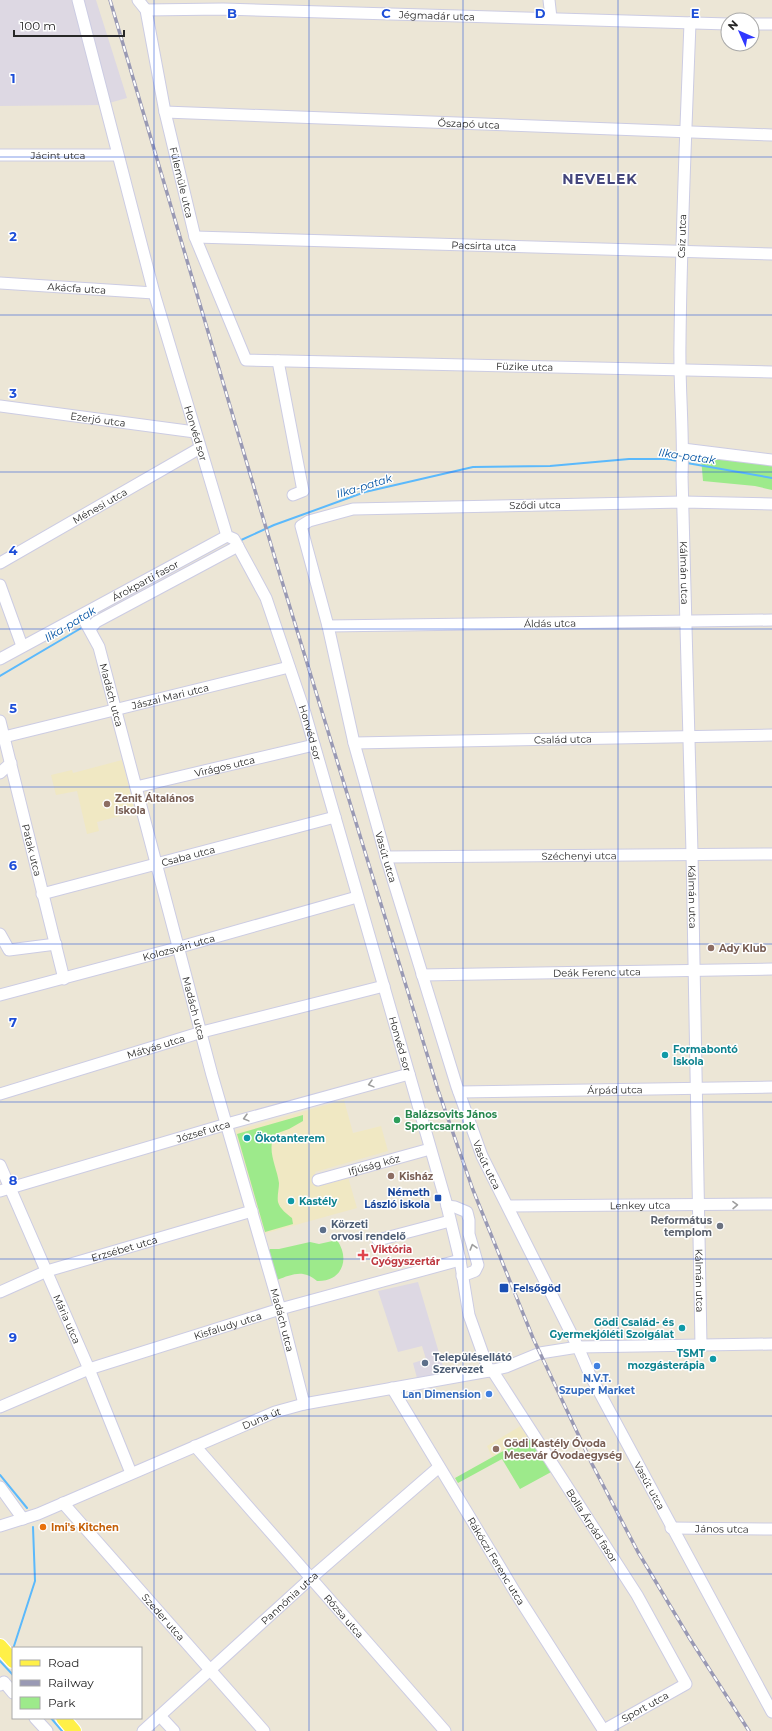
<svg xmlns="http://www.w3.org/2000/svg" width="772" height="1731" viewBox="0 0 772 1731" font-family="Montserrat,sans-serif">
	<rect width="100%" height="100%" fill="#ece6d6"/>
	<path fill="#ddd8e3" d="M0,0H96L127,98L102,105L0,106Z
		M418,1282L445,1373L417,1378L413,1363L426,1359L422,1346L398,1352L378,1291Z"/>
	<path fill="#f0e8c3" d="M122,760L135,812L97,822L99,831L87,834L77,791L56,795L51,775L72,770L73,773Z
		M344,1100L353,1133L381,1126L388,1151L315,1172L319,1186L348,1177L357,1208L263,1234L234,1131Z
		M522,1425L530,1436L492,1457L487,1446Z"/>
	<path fill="#9dea8b" d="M701,457L772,464V490L755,486L703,481Z
		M303,1115V1121L289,1129L275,1134C266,1150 277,1167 279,1183C279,1189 277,1196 278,1202C280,1209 287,1214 292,1218L293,1224L265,1232L237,1134Z
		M337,1240C351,1260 341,1282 317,1281C304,1269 292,1274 277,1280L268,1251L270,1249H279L310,1242L319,1244Z
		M530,1436L553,1471L520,1489L502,1459L458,1483L455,1478Z"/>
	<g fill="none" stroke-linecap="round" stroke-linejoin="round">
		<path stroke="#5bb9fc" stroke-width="2" d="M687,463L772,478
			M239,541L274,525L365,492L473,467L550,466L629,459H666L678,461
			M0,676L83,627
			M0,1475L27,1508
			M14,1646L35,1581L33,1527
			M0,1661L13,1675
			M51,1718L62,1731"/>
		<defs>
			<g id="minor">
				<path id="s1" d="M78,0L154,293L227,536L234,539L266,598L305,713L446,1202L460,1260L469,1315L489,1371"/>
				<path id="s2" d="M138,0L146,10L165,112L195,237L246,360L772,372"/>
				<path d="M549,0L551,18"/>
				<path id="s3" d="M146,10L223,9L728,24"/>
				<path id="s4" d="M690,23C686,130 681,236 680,343C679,388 684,432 682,476L692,853L701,1345"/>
				<path d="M752,24H772"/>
				<path id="s5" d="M165,112L772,135"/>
				<path id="s6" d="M0,155H117"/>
				<path id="s7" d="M195,237L772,254"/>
				<path id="s8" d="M0,283L154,293"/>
				<path d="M278,361L303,491L293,495"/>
				<path id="s9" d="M0,406L195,432"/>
				<path d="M683,449L772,460"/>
				<path id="s10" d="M772,504L683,502L353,509L309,521L301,526L328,626L354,743L386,857L457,1087L482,1156L578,1347L590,1375L772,1712"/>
				<path id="s11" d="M0,563L200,448"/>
				<path d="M0,585L22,646"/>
				<path id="s12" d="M82,616L99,647L212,1075L280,1309L304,1404"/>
				<path id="s13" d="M328,626L772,620"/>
				<path d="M90,629L96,622L238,546"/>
				<path id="s14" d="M0,659L227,536"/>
				<path id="s15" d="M0,721L64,979"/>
				<path id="s16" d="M4,737L289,667"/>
				<path id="s17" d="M354,743L772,735"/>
				<path d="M0,773L11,763"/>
				<path id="s18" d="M136,787L314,745"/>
				<path id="s19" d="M386,857L772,854"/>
				<path id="s20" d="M42,894L335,817"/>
				<path d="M0,934L9,950L56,944"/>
				<path id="s21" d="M422,975L772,969"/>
				<path id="s22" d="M0,995L173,949L357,897"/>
				<path id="s23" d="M459,1092L772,1087"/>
				<path id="s24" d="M0,1094L202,1032L384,986"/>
				<path id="s25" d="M0,1165L89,1369L131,1473"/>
				<path id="s26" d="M318,1180L430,1149"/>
				<path id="s27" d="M0,1191L227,1124L409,1074"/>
				<path d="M447,1206L455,1207L467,1212L469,1220V1234L478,1265L475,1271L462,1276"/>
				<path id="s28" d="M508,1206L772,1204"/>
				<path d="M378,1240L450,1221"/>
				<path id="s29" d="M0,1292L47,1271L252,1211"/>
				<path id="s30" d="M492,1370L637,1595L686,1684L604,1730"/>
				<path id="s31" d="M392,1388L515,1592L604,1731"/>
				<path id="s32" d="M0,1407L89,1369L280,1309L460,1260"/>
				<path id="s33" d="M195,1446L445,1731"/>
				<path d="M0,1487L23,1519"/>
				<path id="s34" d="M63,1503L264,1731"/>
				<path id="s35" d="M0,1526L38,1514L275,1412L304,1404L489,1371L506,1367L540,1353L578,1347L772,1344"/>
				<path id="s36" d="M671,1528L772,1529"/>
				<path d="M0,1685L4,1682L13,1693"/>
				<path d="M160,1716L174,1731"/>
				<path d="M35,1718L47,1731"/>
				<path id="s37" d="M143,1731L311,1578L439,1467"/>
			</g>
			<path id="major" d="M0,1646L13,1661
				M63,1718L74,1731"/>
		</defs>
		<use href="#minor" stroke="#cccce3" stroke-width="13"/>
		<use href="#major" stroke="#fff" stroke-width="16"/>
		<use href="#minor" stroke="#fff" stroke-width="11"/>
		<use href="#major" stroke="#fff048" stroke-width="14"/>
		<defs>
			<path id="rail" d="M110,0L277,565L438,1090L473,1190L533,1338L592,1464L638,1552L690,1639L749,1731"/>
		</defs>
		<use href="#rail" stroke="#9999b4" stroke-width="3.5"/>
		<use href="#rail" stroke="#fff" stroke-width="2" stroke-dasharray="6" stroke-linecap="butt"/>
	</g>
	<defs><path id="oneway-chevron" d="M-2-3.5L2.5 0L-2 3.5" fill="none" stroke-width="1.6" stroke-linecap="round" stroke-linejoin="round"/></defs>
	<g stroke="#9e9e9e">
		<use href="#oneway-chevron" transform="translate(371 1084) rotate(165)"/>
		<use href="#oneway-chevron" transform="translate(246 1118) rotate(165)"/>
		<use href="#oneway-chevron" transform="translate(735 1205) rotate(-1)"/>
		<use href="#oneway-chevron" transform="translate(473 1247) rotate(-106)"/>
	</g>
	<path fill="none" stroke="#1d4ed8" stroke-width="1" stroke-opacity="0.55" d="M154,0V1731M309,0V1731M463,0V1731M618,0V1731M0,157H772M0,315H772M0,472H772M0,629H772M0,787H772M0,944H772M0,1102H772M0,1259H772M0,1416H772M0,1574H772"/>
	<g fill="#8d6e63" stroke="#fff" stroke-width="1.5">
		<circle cx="107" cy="804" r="4"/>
		<circle cx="711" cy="948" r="4"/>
		<circle cx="391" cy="1176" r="4"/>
		<circle cx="496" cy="1449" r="4"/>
	</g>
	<g fill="#0f9aa8" stroke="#fff" stroke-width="1.5">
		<circle cx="665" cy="1055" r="4"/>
		<circle cx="247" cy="1138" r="4"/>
		<circle cx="291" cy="1201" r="4"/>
		<circle cx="682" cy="1328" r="4"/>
		<circle cx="713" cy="1359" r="4"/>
	</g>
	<circle fill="#2e9e5b" stroke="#fff" stroke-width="1.5" cx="397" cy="1120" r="4"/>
	<g fill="#1a4fb4" stroke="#fff" stroke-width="1.5">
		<rect x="434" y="1194" width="8" height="8" rx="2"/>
		<rect x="499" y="1283" width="10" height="10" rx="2"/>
	</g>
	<circle fill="#6b7280" stroke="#fff" stroke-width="1.5" cx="720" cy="1226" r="4"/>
	<g fill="#5c6f8a" stroke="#fff" stroke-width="1.5">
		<circle cx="323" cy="1230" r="4"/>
		<circle cx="425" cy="1363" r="4"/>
	</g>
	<path fill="#e0444e" stroke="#fff" stroke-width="1.5" d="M361 1249h4v4h4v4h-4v4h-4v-4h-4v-4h4z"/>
	<g fill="#3f7fe0" stroke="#fff" stroke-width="1.5">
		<circle cx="597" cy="1366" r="4"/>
		<circle cx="489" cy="1394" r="4"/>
	</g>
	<circle fill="#e8710a" stroke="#fff" stroke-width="1.5" cx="43" cy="1527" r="4"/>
	<g text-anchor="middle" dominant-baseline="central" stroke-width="3" stroke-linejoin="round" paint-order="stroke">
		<g font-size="10" fill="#272727" stroke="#fff">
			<text stroke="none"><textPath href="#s3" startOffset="291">Jégmadár utca</textPath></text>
			<text stroke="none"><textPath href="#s5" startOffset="304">Őszapó utca</textPath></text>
			<text stroke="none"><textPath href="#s6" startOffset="58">Jácint utca</textPath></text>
			<text stroke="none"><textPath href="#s2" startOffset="189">Fülemüle utca</textPath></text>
			<text transform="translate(682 236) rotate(-88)">Csíz utca</text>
			<text stroke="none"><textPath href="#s7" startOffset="289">Pacsirta utca</textPath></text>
			<text stroke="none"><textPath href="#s8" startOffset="77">Akácfa utca</textPath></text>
			<text stroke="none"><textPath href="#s2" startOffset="657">Füzike utca</textPath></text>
			<text stroke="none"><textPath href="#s9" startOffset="99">Ezerjó utca</textPath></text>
			<text stroke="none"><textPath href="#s1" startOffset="449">Honvéd sor</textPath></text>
			<text transform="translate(535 505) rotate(-1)">Sződi utca</text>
			<text stroke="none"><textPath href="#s11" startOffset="115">Ménesi utca</textPath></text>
			<text stroke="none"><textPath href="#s4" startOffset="550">Kálmán utca</textPath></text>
			<text stroke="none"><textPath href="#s14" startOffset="165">Árokparti fasor</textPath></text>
			<text stroke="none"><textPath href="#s13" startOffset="222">Áldás utca</textPath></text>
			<text stroke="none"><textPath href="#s12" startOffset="85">Madách utca</textPath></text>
			<text stroke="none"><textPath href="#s16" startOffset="171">Jászai Mari utca</textPath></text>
			<text stroke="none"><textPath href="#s1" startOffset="773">Honvéd sor</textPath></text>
			<text stroke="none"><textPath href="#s17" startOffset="209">Család utca</textPath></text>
			<text stroke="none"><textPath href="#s18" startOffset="91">Virágos utca</textPath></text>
			<text stroke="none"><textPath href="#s15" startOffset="133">Patak utca</textPath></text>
			<text stroke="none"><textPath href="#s19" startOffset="193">Széchenyi utca</textPath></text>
			<text stroke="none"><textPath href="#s20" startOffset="151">Csaba utca</textPath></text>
			<text stroke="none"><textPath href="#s10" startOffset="816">Vasút utca</textPath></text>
			<text stroke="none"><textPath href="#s4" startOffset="874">Kálmán utca</textPath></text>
			<text stroke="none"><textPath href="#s22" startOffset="185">Kolozsvári utca</textPath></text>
			<text stroke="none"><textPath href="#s21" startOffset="175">Deák Ferenc utca</textPath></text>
			<text stroke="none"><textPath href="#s12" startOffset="409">Madách utca</textPath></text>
			<text stroke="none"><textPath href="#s1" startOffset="1097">Honvéd sor</textPath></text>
			<text stroke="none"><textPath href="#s24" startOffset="163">Mátyás utca</textPath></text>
			<text stroke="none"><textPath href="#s23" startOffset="156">Árpád utca</textPath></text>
			<text stroke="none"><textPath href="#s27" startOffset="212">József utca</textPath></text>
			<text stroke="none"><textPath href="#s26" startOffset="58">Ifjúság köz</textPath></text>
			<text stroke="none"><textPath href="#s10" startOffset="1140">Vasút utca</textPath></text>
			<text stroke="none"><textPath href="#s28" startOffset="132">Lenkey utca</textPath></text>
			<text stroke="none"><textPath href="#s29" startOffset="132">Erzsébet utca</textPath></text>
			<text stroke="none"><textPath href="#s4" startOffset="1258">Kálmán utca</textPath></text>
			<text stroke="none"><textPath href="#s25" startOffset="168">Mária utca</textPath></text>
			<text stroke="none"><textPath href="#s12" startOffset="733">Madách utca</textPath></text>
			<text stroke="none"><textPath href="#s32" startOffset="242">Kisfaludy utca</textPath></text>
			<text stroke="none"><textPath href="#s35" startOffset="283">Duna út</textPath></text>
			<text stroke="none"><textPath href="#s10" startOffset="1500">Vasút utca</textPath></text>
			<text stroke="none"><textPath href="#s30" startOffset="185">Bolla Árpád fasor</textPath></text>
			<text stroke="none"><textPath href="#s36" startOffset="51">János utca</textPath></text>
			<text stroke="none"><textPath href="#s31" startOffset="202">Rákóczi Ferenc utca</textPath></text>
			<text stroke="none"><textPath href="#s37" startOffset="198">Pannónia utca</textPath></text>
			<text stroke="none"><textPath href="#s33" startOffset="226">Rózsa utca</textPath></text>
			<text stroke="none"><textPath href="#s34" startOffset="152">Szeder utca</textPath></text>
			<text transform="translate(645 1707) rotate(-29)">Sport utca</text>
		</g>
		<g font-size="10" font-weight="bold" fill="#785e54" stroke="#fff" text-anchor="start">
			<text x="115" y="798">Zenit Általános<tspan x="115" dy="12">Iskola</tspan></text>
			<text x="719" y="948">Ady Klub</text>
			<text x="399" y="1176">Kisház</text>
			<text x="504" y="1443">Gödi Kastély Óvoda<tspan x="504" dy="12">Mesevár Óvodaegység</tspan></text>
		</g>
		<g font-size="10" font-weight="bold" fill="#0d838f" stroke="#fff" text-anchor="start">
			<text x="673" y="1049">Formabontó<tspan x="673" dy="12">Iskola</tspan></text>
			<text x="255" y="1138">Ökotanterem</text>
			<text x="299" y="1201">Kastély</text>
			<text x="674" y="1322" text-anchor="end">Gödi Család- és<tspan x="674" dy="12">Gyermekjóléti Szolgálat</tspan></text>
			<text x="705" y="1353" text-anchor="end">TSMT<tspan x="705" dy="12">mozgásterápia</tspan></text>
		</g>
		<g font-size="10" font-weight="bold" fill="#27864d" stroke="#fff" text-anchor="start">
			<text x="405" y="1114">Balázsovits János<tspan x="405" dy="12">Sportcsarnok</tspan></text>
		</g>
		<g font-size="10" font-weight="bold" fill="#164399" stroke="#fff" text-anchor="end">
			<text x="430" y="1192">Németh<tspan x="430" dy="12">László iskola</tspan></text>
			<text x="513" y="1288" text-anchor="start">Felsőgöd</text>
		</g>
		<g font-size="10" font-weight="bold" fill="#5b616d" stroke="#fff" text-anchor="end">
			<text x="712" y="1220">Református<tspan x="712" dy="12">templom</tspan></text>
		</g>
		<g font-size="10" font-weight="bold" fill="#4e5e75" stroke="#fff" text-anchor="start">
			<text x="331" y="1224">Körzeti<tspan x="331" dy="12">orvosi rendelő</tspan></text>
			<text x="433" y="1357">Településellátó<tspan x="433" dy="12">Szervezet</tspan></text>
		</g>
		<g font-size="10" font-weight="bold" fill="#be3a42" stroke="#fff" text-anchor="start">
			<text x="371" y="1249">Viktória<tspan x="371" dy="12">Gyógyszertár</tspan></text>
		</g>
		<g font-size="10" font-weight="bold" fill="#366cbe" stroke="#fff">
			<text x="597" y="1378">N.V.T.<tspan x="597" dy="12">Szuper Market</tspan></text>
			<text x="481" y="1394" text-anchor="end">Lan Dimension</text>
		</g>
		<g font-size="10" font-weight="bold" fill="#c56008" stroke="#fff" text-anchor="start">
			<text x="51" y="1527">Imi's Kitchen</text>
		</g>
		<g font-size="11" font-style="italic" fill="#0052a2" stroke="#fff">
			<text transform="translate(687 456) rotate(8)">Ilka-patak</text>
			<text transform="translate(364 486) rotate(-17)">Ilka-patak</text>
			<text transform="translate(70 624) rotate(-31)">Ilka-patak</text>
		</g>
		<g font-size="14" font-weight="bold" letter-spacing="1" fill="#43457c" stroke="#fff">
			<text x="600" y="179">NEVELEK</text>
		</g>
	</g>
	<g font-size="13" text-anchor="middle" font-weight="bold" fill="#1d4ed8" stroke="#fff" stroke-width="3" stroke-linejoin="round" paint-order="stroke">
		<text x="232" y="18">B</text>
		<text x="386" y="18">C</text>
		<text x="540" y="18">D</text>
		<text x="695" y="18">E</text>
		<text x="13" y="83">1</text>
		<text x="13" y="241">2</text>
		<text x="13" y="398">3</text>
		<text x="13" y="555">4</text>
		<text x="13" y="713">5</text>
		<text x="13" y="870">6</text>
		<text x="13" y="1027">7</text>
		<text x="13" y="1185">8</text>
		<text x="13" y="1342">9</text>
	</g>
	<rect x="12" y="1647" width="130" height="72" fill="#ffffff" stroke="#a9a9a9"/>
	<rect x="20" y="1660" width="20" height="6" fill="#fff048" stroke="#a9a9a9"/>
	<text x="48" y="1667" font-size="12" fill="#272727">Road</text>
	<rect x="20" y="1680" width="20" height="6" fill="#9999b4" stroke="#a9a9a9"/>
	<text x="48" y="1687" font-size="12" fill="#272727">Railway</text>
	<rect x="20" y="1697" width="20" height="12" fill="#9dea8b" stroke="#a9a9a9"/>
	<text x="48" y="1707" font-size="12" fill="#272727">Park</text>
	<g transform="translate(740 32) rotate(315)"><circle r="19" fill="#ffffff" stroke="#a9a9a9"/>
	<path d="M0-3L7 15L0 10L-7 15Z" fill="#3038ff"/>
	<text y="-6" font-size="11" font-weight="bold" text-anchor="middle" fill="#272727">N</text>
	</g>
	<path d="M14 30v6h110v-6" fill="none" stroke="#272727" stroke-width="2"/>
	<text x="20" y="30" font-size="12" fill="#272727" stroke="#ffffff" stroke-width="3" paint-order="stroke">100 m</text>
</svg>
